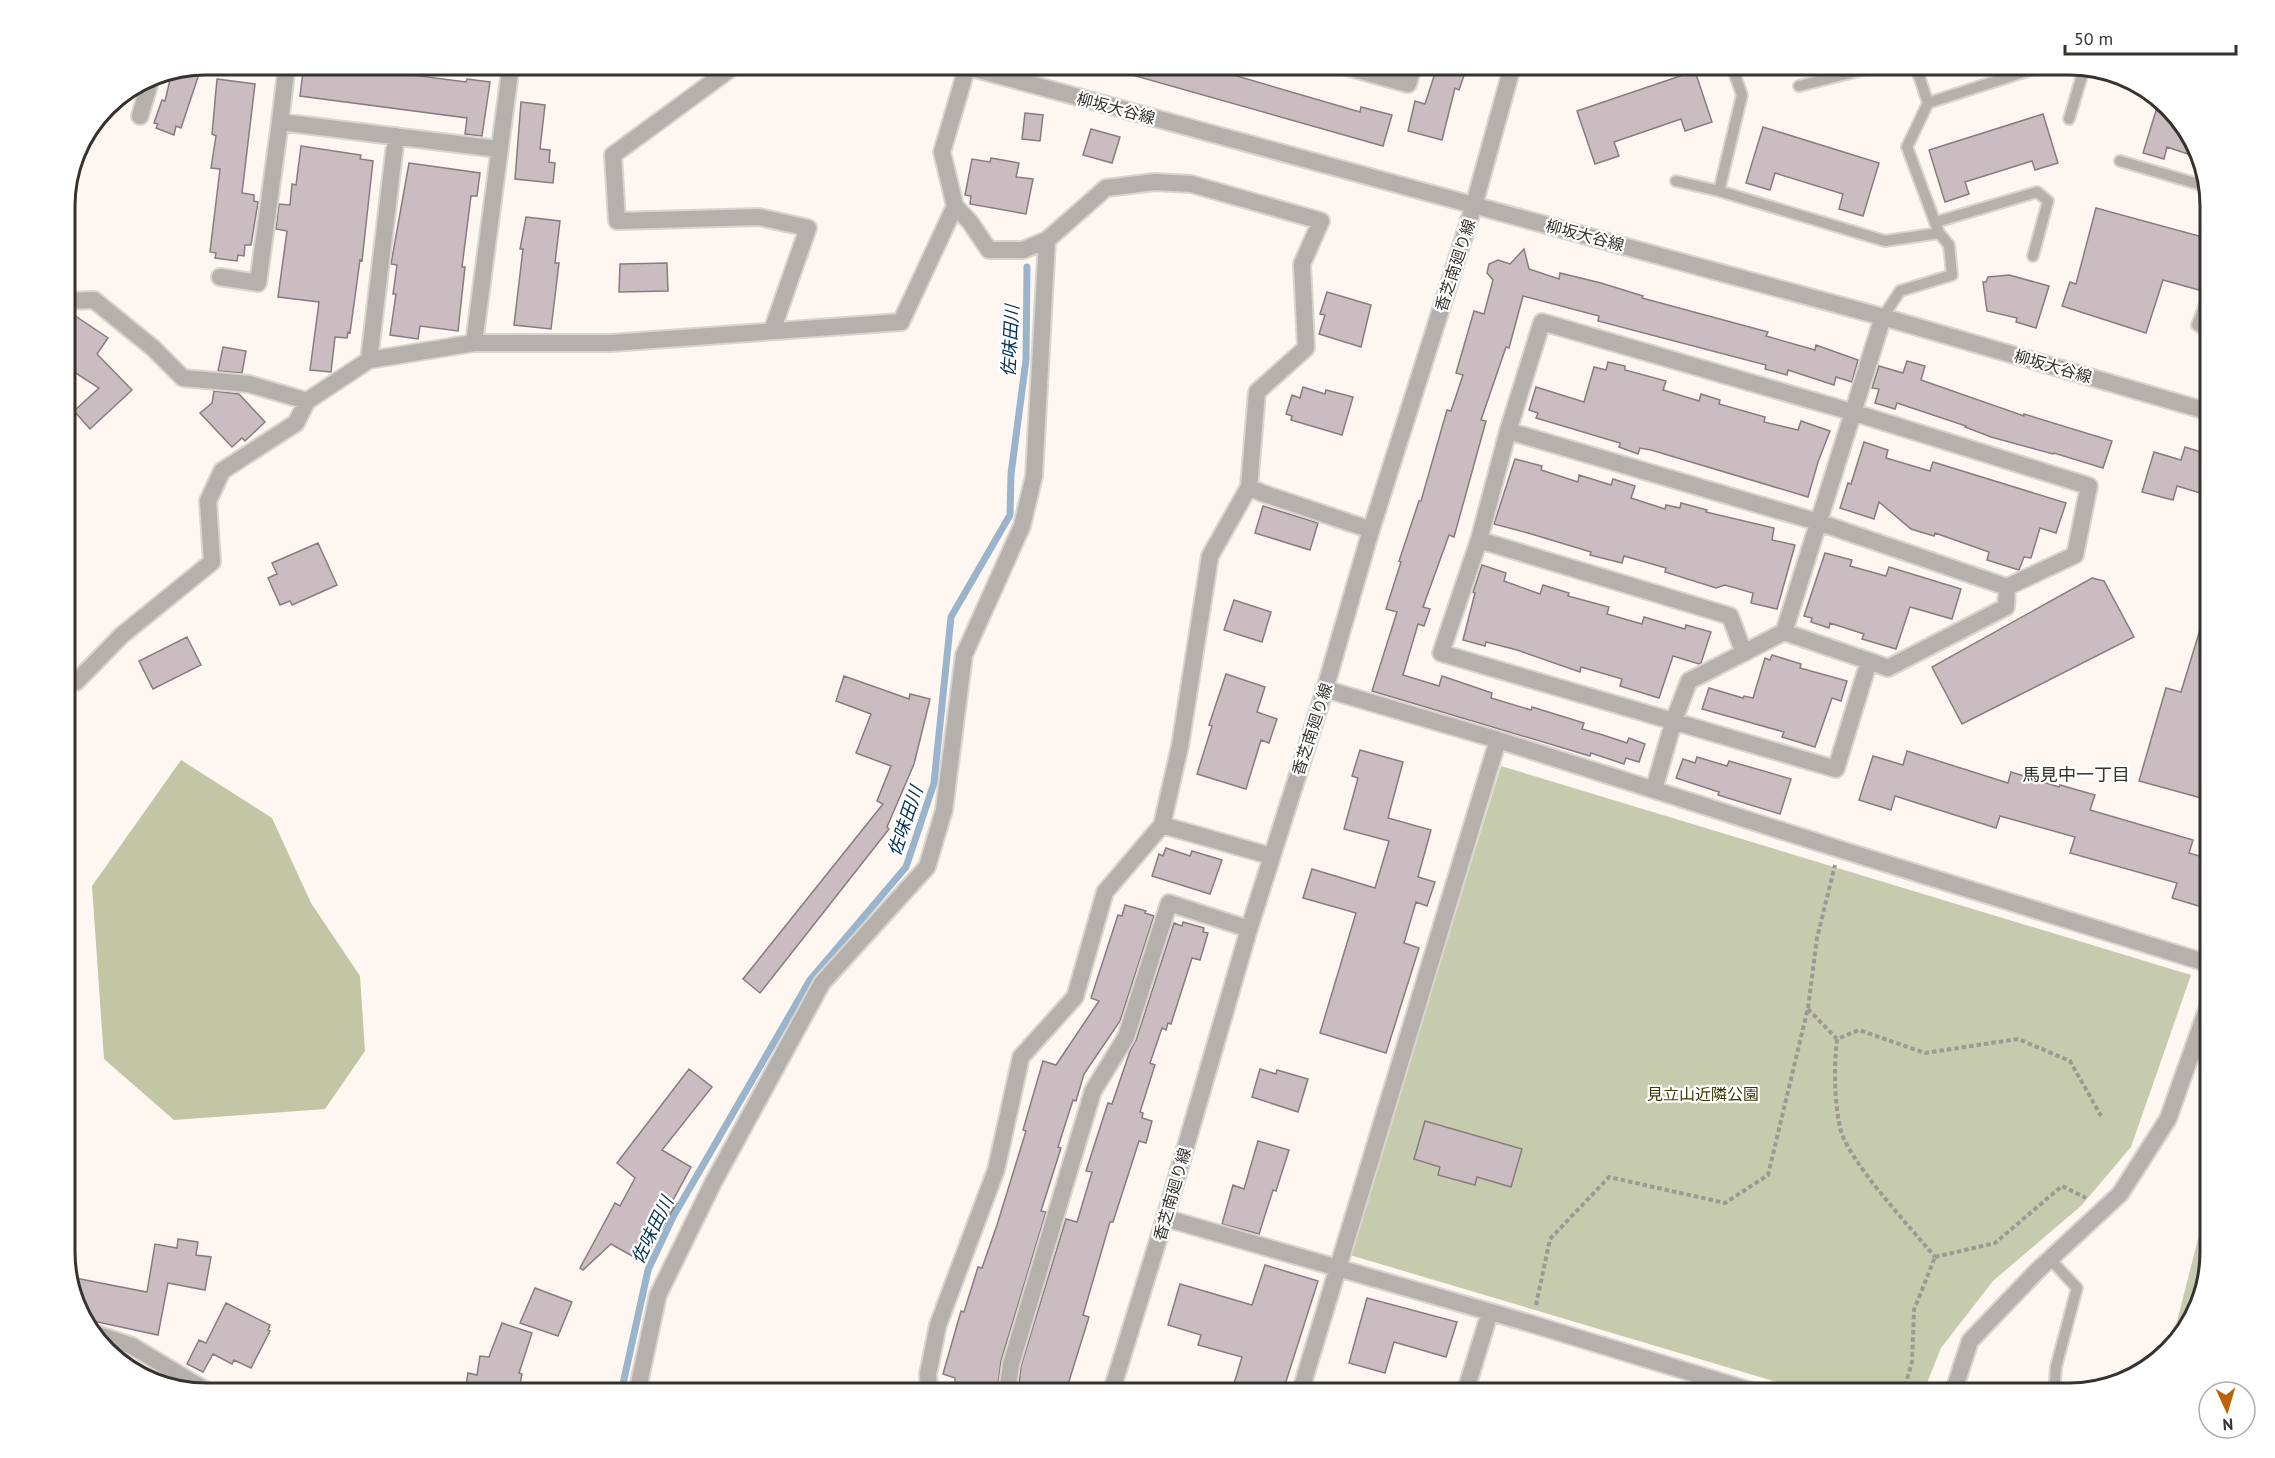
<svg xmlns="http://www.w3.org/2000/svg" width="2275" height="1458" viewBox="0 0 2275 1458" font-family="'PT Sans','Noto Sans JP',sans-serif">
	<rect width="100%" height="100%" fill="#fef7f1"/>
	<path fill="#c7cbae" d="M1501,766L2191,975L2131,1147L2081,1206L1993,1281L1941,1348L1923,1393H1814L1350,1255Z
		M2210,1192V1253L2187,1330L2182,1335L2174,1333Z"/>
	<path fill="#c2c6a5" d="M181,760L272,818L311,903L360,976L365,1051L325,1109L174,1120L104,1059L92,886Z"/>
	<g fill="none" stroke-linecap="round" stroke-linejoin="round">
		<path stroke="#9ab4cc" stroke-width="7" d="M621,1393L648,1270L673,1217L810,980L906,867L934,783L951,617L1010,515L1011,474L1026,360L1027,267"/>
	</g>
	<path fill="#cbbcc2" stroke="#897b80" stroke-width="1.5" d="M1112,64H1196L1360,112L1361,107L1392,115L1383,146L1111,69Z
		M1438,64H1468L1459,90L1455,88L1442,140L1408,131L1415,101L1425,104Z
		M202,65L181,128L176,126L174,135L156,128L158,124L154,123L162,100L165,101L172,71Z
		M348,67L381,73V71L466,82L467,79L490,82L482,136L465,134L467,118L300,96L303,72L314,73L315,68L347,71Z
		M1695,71L1712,122L1685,131L1681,119L1614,142L1619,156L1595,164L1577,111Z
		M217,79L255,84L242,193L254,195V201L258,202L251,245H245L244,256L238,255L237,261L215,258L216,253L210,252L220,169L211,168L216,136L212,134Z
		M2159,101L2192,135L2197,157L2167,147L2164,159L2143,153Z
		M521,102L545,105L540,149L550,150L549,162L555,163L553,183L515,179Z
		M1025,113L1043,115L1040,141L1022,139Z
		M2043,114L2058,163L2035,170L2032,161L1965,182L1969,194L1945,202L1929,150Z
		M1763,127L1879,163L1863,216L1839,209L1843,194L1775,173L1770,190L1746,183Z
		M1091,129L1120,137L1112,163L1083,155Z
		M301,146L361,155L360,159L373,161L362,261L360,260L350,333L348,332L347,338L335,337L331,372L310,370L319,302L278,297L287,231L276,229L279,204L290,205L292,184L296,185Z
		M991,158L1019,163L1016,177L1033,179L1026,214L970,204L971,196L965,195L972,159L990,162Z
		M409,163L480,173L477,196H471L462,267H465L458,331L420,326L418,339L390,335L396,294H393L397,265L391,264Z
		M2096,208L2210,239V249L2199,290L2163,280L2146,333L2062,306L2070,282L2076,284Z
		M526,217L560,221L555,263H559L551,329L514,325L523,249H520Z
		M1524,249L1529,269L1559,279L1560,273L1601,283L1643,296L1642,298L1768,332L1766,336L1815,350L1816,345L1858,360L1852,382L1836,377L1834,385L1788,370L1787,375L1765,369L1766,365L1598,321L1599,316L1523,296L1509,348L1506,347L1481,420L1486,421L1454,537L1449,535L1423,607L1430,609L1424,626L1418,624L1403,675L1439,686L1442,676L1492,693L1491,698L1531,710L1532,707L1584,723L1582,729L1603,735L1627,743L1629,738L1645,744L1639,762L1626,758L1624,764L1591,753L1590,756L1372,691L1397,612L1386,609L1401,562L1399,561L1419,501H1421L1447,410L1451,411L1463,375L1456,373L1474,311L1484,314L1493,280L1487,273L1489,264L1498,260L1510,264Z
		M667,263L668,291L619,292L620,264Z
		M2009,275L2049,286L2036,328L2016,322L2017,318L1987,311L1983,282H1986L1988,277Z
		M1327,292L1371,305L1361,347L1319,334L1325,315L1320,314Z
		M74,315L108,338L97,354L132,390L90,429L74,411L99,388L65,366V329Z
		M223,347L246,351L242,373L218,371Z
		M1907,361L1925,366L1921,380L2024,416V414L2112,441L2103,468L2054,453L2053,454L1991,437L1965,427L1966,426L1897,403L1895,409L1875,403L1879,389L1872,388L1879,366L1903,373Z
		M1608,362L1625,366V370L1666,381L1663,390L1699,401L1701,394L1720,400L1719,404L1765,417L1764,422L1798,430L1801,421L1830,431L1818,462L1808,497L1651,450L1640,448L1638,454L1619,447L1620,443L1536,418L1538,413L1529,410L1536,387L1584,402L1594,367L1606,370Z
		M1303,387L1325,394L1326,390L1353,397L1342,435L1291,420L1292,416L1286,414L1292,395L1300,398Z
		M214,391L239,394L265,422L245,441L242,438L232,447L200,413L212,403Z
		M1864,442L1888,450L1886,458L1930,471L1933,462L2066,503L2056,533L2040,528L2031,558L2024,557L2019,570L1987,560L1989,552L1935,533L1934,536L1911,529L1879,502L1874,519L1840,508L1848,483L1851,484Z
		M2185,447L2210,455V496L2177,486L2173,500L2142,492L2154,452L2181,460Z
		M1515,459L1542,466L1541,470L1578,482L1579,475L1611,485L1613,479L1635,486L1631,498L1665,509L1666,505L1680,508L1681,503L1707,510L1706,512L1774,528L1772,540L1795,545L1777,609L1751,603L1753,593L1725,585L1716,588L1665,572L1666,568L1624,556L1622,563L1590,555L1591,552L1528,533L1494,524Z
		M1263,506L1318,523L1310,550L1255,533Z
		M318,543L337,585L292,605L290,601L280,605L268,578L277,574L272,563Z
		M1825,553L1852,560L1850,566L1886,576L1889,567L1961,589L1952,619L1910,607L1896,649L1862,639L1864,634L1830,623L1829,628L1811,622L1812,618L1804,616Z
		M1482,565L1506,573L1504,581L1540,594L1543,585L1569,593L1568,596L1609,607L1607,614L1642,624L1644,617L1685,629L1686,625L1711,632L1701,663L1699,664L1673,656L1659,698L1620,686L1622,679L1581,667L1580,672L1517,650L1486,642L1485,646L1463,640L1475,593L1473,592Z
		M2092,578L2104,581L2134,637L1962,724L1932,667Z
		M1234,600L1271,612L1262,642L1224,630Z
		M2206,610L2210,611V783L2205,799L2139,781L2166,688L2181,692Z
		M187,637L201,665L153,689L139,661Z
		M1772,655L1801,664L1800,668L1847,681L1841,701L1832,698L1815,747L1782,737L1784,732L1702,709L1709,688L1743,698L1744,696L1753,698L1765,658L1770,660Z
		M1226,674L1265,687L1257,712L1277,719L1269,743L1261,740L1246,789L1197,774L1212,726L1209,725Z
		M844,676L909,699L910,694L930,699L914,764L887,827L889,829L760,993L743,979L883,804L877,801L891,766L856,753L871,714L836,701Z
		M1360,750L1403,762L1388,818L1431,830L1418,877L1435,882L1427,906L1416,902L1404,943L1419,948L1386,1053L1320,1033L1356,913L1303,898L1312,869L1375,888L1389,841L1344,829L1358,778L1352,776Z
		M1907,751L2008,783L2011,772L2059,787L2060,785L2095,795L2090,810L2193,840L2189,853L2210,859V877L2202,907L2172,898L2177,883L2070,853L2075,837L2000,816L1996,828L1895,796L1891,810L1859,800L1873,756L1903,765Z
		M1697,757L1727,766L1729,761L1791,779L1780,814L1718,795L1719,792L1676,778L1683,759L1695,763Z
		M1166,848L1190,856L1192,851L1222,860L1210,894L1152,876L1159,854L1163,856Z
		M1125,905L1146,911L1145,913L1154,916L1120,1021L1084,1074L1076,1101L1073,1100L1058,1147L1061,1148L1041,1211L1046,1212L1001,1361L997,1394H955V1378L943,1374L961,1311L964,1312L978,1267L982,1268L997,1225L1026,1131L1023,1130L1043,1061L1056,1065L1099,1001L1091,998L1118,915L1122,916Z
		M1183,922L1204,928L1203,932L1208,933L1200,960L1192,958L1171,1024L1168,1023L1166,1030L1162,1028L1150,1063L1155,1065L1140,1112L1143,1113L1142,1118L1152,1121L1146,1143L1139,1141L1113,1222H1110L1083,1315L1089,1317L1065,1394H1018L1021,1366L1066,1219L1077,1222L1092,1172L1086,1171L1108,1103L1112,1104L1130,1051L1136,1040L1174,923L1182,926Z
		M689,1069L712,1087L662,1150L691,1167L672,1202L676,1204L644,1260L633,1254L632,1256L611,1244L583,1270L580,1268L615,1203L620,1206L635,1178L617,1163Z
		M1260,1069L1276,1074L1277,1070L1308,1079L1298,1112L1252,1097Z
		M1425,1121L1522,1149L1511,1187L1477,1177L1475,1185L1438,1175L1440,1167L1414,1159Z
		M1258,1141L1289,1150L1276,1191L1273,1190L1259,1234L1222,1224L1233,1185L1244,1189Z
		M178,1239L198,1242L196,1255L211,1257L205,1290L168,1283L158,1335L88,1320L89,1313L80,1311L70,1277L147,1292L155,1244L177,1248Z
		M1265,1265L1318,1281L1282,1394H1231L1242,1357L1198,1345L1201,1335L1168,1325L1180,1284L1252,1305Z
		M535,1288L572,1302L558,1336L520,1323Z
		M1367,1298L1457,1322L1446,1357L1394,1342L1385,1373L1349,1363Z
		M226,1303L270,1325L268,1330L270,1331L251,1368L234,1360L232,1364L213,1354L203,1372L187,1364L199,1340L206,1343Z
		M502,1323L532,1333L519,1373L522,1374L518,1394H474L465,1391L468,1373L477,1375L480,1356L489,1357Z"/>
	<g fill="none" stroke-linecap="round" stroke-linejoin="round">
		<defs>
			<path id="service" d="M1915,64L1928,103
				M1799,86L1886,64
				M2069,119L2084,69
				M2120,161L2205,186
				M1676,181L1719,191L1885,241L1939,233L1949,245L1952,275L1900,291L1883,317
				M1719,191L1742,95L1731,64
				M1936,222L2037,192L2048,201L2033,256
				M1939,233L1907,147L1928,103L2049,64
				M2210,292L2197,325L2210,334
				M2050,1259L2077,1288L2056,1367L2054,1393"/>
			<path id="minor" d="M737,64L613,155L617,221L759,217L808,228L772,331
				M1336,64L1408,84L1414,64
				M967,67L942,152L955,206L970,222L989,250H1023L1047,240L1106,188L1155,182L1191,184L1321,221L1302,264L1306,348L1257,392L1249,487L1210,556L1180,746L1162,825
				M140,116L152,75
				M280,122L287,64
				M220,277L258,283L280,122L498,149
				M65,301L94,300L153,348L183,378L249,384L307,401
				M1542,322L1852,412L2089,486L2075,555L2007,587L2006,607L1888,668L1869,661L1836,769L1441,653L1479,540L1508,431Z
				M474,343L511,64
				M369,360L396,136
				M1508,431L1818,522L2007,587
				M1249,487L1262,493L1371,530
				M1479,540L1730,616L1744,653
				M1784,632L1869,661
				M76,682L122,635L212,562L208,501L222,471L296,423L307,401L369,360L474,343H611L901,322L955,206
				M1325,689L1498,740L1839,849L2210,964
				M1654,789L1674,720L1689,681L1784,632L1883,317
				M1165,1218L1532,1324L1758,1393
				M93,1333L132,1346L210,1393
				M637,1393L658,1295L713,1183L822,983L927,867L944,810L964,655L1022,526L1034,476L1047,240
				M929,1393L928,1374L938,1325L996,1170L1021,1057L1075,997L1105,892L1162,825L1271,856
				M1007,1393L1011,1364L1093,1091L1126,1037L1169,903L1249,929
				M1300,1393L1498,740
				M1465,1393L1490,1312
				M1953,1393L1970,1341L2037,1271L2120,1194L2168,1119L2210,1001"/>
			<path id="tertiary" d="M957,64L1883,317L2210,412
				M1111,1393L1165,1218L1249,929L1325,689L1371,530L1474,205L1513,64"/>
		</defs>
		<use href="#service" stroke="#dad4ce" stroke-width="14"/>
		<use href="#minor" stroke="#dad4ce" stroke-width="20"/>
		<use href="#tertiary" stroke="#dad4ce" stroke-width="20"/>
		<path stroke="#9d9893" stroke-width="4" stroke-dasharray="4.5 3" stroke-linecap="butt" d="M1808,1009L1837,1039L1859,1030L1925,1053L2018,1039L2070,1061L2101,1116
			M1837,1039C1834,1068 1834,1099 1840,1127C1845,1158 1913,1230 1935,1257
			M1935,1257L1995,1243L2062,1186L2086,1198
			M1536,1305L1550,1239L1609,1177L1725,1203L1768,1175L1808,1008L1817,938L1835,865
			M1903,1393L1912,1362L1914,1310L1935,1257"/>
		<use href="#service" stroke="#b6b0ad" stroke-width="10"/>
		<use href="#minor" stroke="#b6b0ad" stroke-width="16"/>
		<use href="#tertiary" stroke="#b6b0ad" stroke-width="16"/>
	</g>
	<g text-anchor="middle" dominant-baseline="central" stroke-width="4.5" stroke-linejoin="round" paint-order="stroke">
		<g font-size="16" fill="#36322e" stroke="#fff">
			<text transform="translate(1116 108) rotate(15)">柳坂大谷線</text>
			<text transform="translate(1585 235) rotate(15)">柳坂大谷線</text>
			<text transform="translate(1455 265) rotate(-72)">香芝南廻り線</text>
			<text transform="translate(2053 366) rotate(16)">柳坂大谷線</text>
			<text transform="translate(1312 729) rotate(-72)">香芝南廻り線</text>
			<text transform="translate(1172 1194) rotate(-74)">香芝南廻り線</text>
		</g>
		<g font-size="16" fill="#383b01" stroke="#fff">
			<text x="1703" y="1094">見立山近隣公園</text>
		</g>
		<g font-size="18" font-style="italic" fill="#043253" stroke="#fff">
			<text transform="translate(1010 341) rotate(-87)">佐味田川</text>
			<text transform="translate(905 821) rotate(-71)">佐味田川</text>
			<text transform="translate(652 1230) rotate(-64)">佐味田川</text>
		</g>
		<g font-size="18" fill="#36322e" stroke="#fff">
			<text x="2076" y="774">馬見中一丁目</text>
		</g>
	</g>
	<path d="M0 0H2275V1458H0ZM206 75H2069A131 131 0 0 1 2200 206V1252A131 131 0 0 1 2069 1383H206A131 131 0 0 1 75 1252V206A131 131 0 0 1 206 75Z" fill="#fff" fill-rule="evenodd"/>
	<path fill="none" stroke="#36322e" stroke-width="3" d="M206 75H2069A131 131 0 0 1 2200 206V1252A131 131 0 0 1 2069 1383H206A131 131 0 0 1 75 1252V206A131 131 0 0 1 206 75Z"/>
	<g transform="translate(2227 1410) rotate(176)"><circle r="28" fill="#ffffff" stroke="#afadab" stroke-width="1.5"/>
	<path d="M0-4.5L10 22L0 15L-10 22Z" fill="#bd6207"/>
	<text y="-9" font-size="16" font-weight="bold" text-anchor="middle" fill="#36322e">N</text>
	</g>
	<path d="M2065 45v9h171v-9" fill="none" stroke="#36322e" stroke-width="3"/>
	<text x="2074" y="45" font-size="18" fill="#36322e" stroke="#ffffff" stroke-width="4.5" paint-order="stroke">50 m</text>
</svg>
